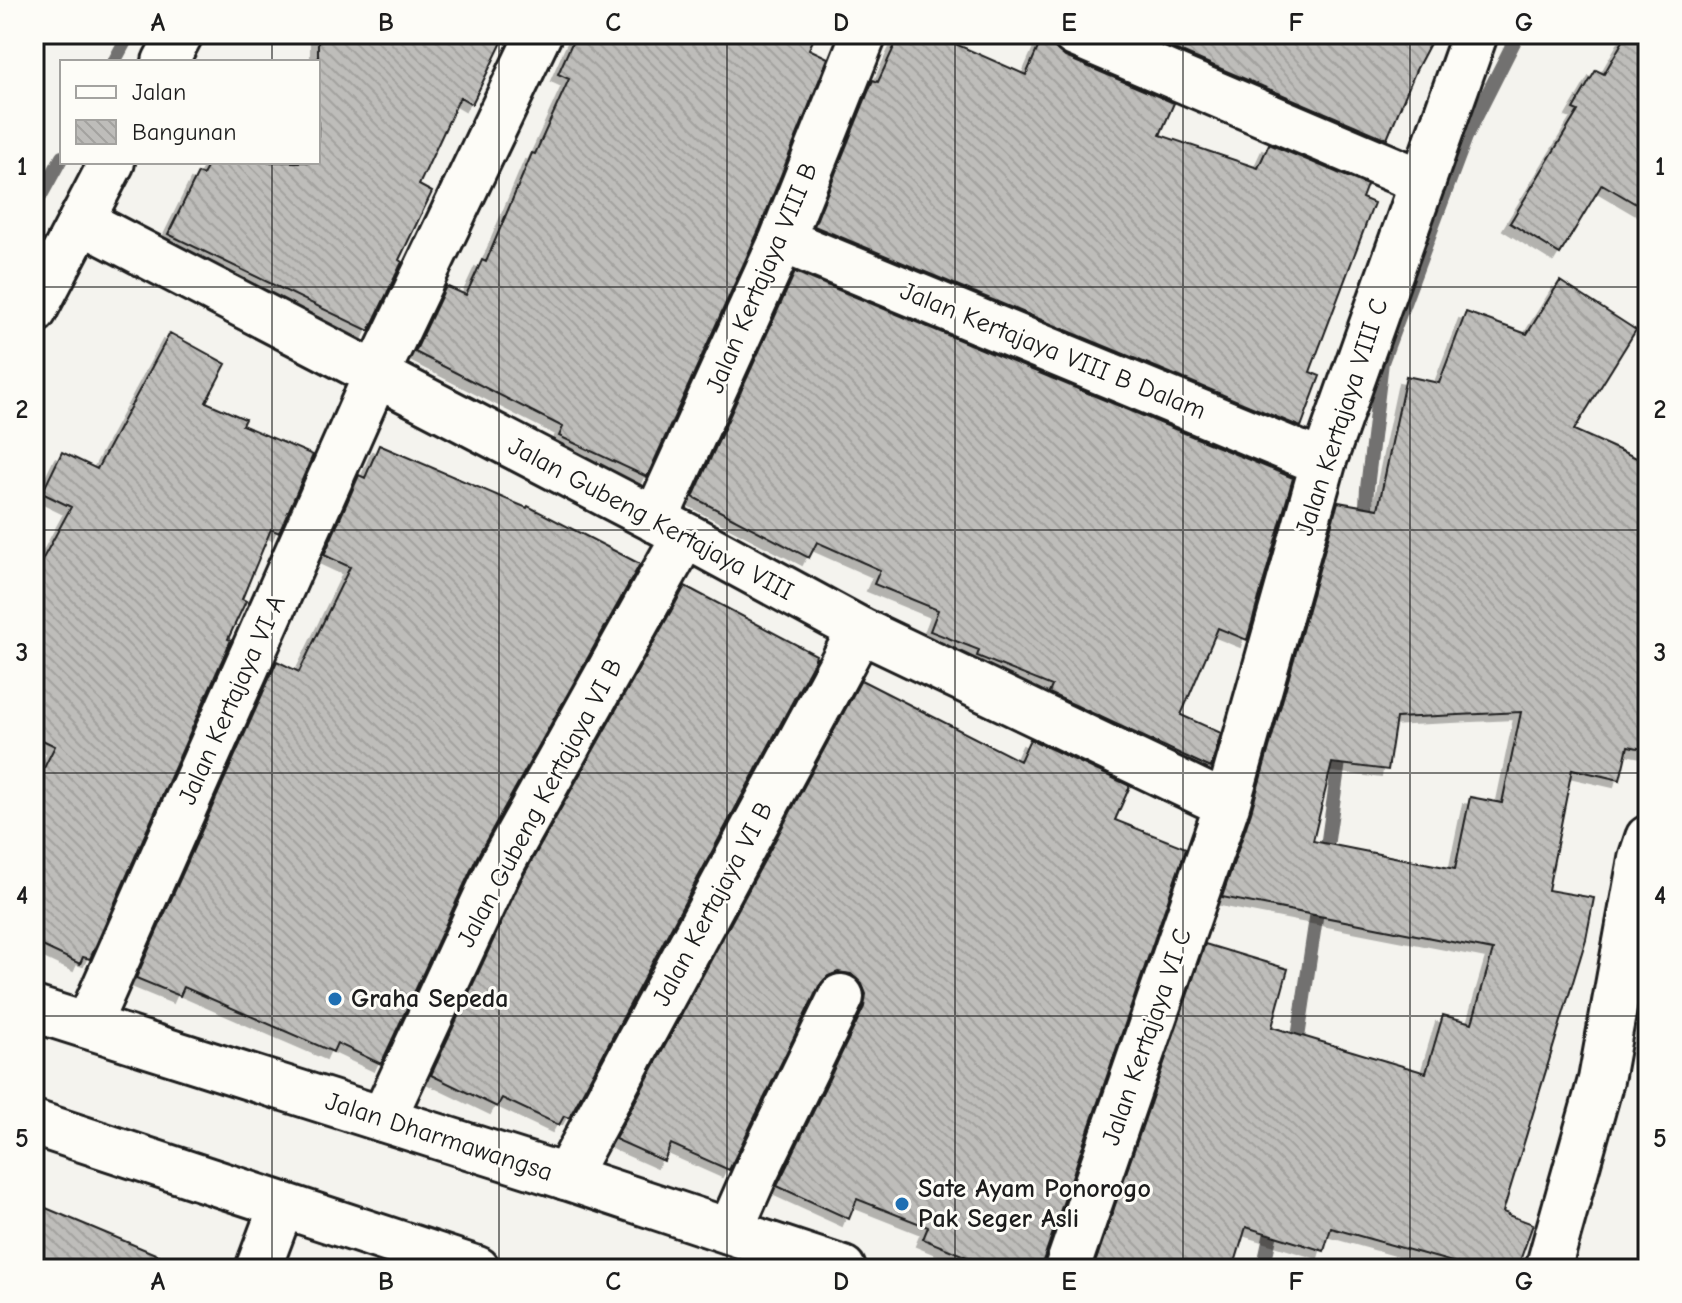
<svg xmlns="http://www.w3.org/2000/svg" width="1682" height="1303" viewBox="0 0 1682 1303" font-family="'Comic Neue',sans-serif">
	<defs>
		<pattern id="building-back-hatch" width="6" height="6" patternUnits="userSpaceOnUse" patternTransform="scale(2)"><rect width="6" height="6" fill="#bebdba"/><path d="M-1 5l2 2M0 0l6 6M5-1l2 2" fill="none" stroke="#a3a29f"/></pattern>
		<filter id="shadow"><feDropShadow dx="-7" dy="7" stdDeviation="0" flood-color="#0004"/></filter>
	</defs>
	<rect width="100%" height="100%" fill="#f4f3ee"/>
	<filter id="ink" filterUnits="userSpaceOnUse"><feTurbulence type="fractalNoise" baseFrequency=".0125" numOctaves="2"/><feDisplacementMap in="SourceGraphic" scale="16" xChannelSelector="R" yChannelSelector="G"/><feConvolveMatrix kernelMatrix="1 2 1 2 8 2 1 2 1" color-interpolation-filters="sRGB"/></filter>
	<g filter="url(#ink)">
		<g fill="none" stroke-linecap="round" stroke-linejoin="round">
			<path stroke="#72716f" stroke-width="14" d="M114,62L129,34
				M34,208L62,157
				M1365,524L1367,488L1382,362L1466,137L1518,34
				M1325,861L1341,747
				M1296,1051L1319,898
				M1263,1269L1274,1219"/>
		</g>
		<path fill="url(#building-back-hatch)" stroke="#1c1c1c" stroke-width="2" fill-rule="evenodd" filter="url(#shadow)" d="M318,34H506L472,104L460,97L419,185L432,192L399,260L402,262L369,331L168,234L198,173L203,175L210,162H318Z
			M576,34H816L809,49L828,58L759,230L647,477L559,436L563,427L415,352L446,286L466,295L482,260L486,262L532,153L535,154L569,79L558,74Z
			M900,34H933L1026,75L1044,34H1050L1055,48L1065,57L1174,103L1160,135L1258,168L1269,144L1367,185L1362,198L1374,203L1310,372L1320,376L1301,427L814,226L873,80L878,82Z
			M1139,34H1435L1416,70L1387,139Z
			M1627,34H1648V211L1602,184L1560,254L1510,223L1578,111L1573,109L1596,70L1604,74Z
			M795,272L1293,478L1247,640L1218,628L1181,715L1221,733L1211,768L1049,693L1052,686L977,656L979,650L930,631L938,610L874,584L880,570L817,542L809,558L693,497Z
			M1560,281L1636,330L1574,430L1648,463V750L1628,746L1620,780L1572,769L1548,890L1594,898L1586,939L1503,1212L1508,1214V1215L1533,1224L1517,1269H1477L1331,1228L1324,1251L1246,1227L1233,1269H1093L1205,944L1288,969L1272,1027L1426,1073L1443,1015L1472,1023L1493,950L1222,897L1251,812L1338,502L1378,509L1406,376L1439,383L1466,312L1527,334ZM1521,712L1502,803L1470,797L1455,869L1313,841L1332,763L1388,770L1396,718Z
			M170,333L226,364L206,402L245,419L242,425L313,455L279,533L271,529L242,599L246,601L228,639L231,640L90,959L83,957L80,964L34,942V788L55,746L34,736V575L71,507L42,493L62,452L97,469Z
			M379,445L527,508L528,506L640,564L477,857L381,1064L337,1043L333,1052L184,987L180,996L136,978L277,661L299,672L350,567L324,555L359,475L365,478Z
			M685,586L816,655L815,658H816L569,1118L564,1116L559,1125L502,1098L497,1107L431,1075L521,880Z
			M861,680L1020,761L1030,739L1130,786L1115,820L1186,848L1043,1261V1269H996L923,1239L928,1227L857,1199L849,1219L777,1186L864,1007L866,994L862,984L851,974L838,972L828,976L819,986L729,1170L671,1144L664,1161L615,1139Z
			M34,1203L191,1269H34Z"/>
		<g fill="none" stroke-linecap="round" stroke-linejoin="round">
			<defs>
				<path id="minor" d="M1075,34L1423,182
					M81,221L685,535L860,630L1227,805
					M782,240L1323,463
					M655,520L782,240L864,34
					M88,1025L376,375L539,34
					M383,1119L499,869L685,535
					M566,1177L860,630
					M730,1231L756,1172L841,997
					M258,1269L282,1205
					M1067,1269L1227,805L1323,463L1475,34
					M1548,1269L1601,1080L1641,859L1648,838"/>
				<path id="primary" d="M165,62L180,34
					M34,311L112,162
					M34,1009L566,1177L843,1269
					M34,1123L477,1269"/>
			</defs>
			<use href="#minor" stroke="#1c1c1c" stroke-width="50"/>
			<use href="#primary" stroke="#1c1c1c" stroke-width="50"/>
			<use href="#minor" stroke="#fdfcf7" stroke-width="44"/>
			<use href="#primary" stroke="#fdfcf7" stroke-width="44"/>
		</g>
	</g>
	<path fill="none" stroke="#1c1c1c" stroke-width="2" stroke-opacity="0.55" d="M272,34V62M499,34V1269M727,34V1269M955,34V1269M1183,34V1269M1410,34V1269M272,162V1269M34,287H1648M34,530H1648M34,773H1648M34,1016H1648"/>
	<g fill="#1f6fb2" stroke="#fdfcf7" stroke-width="3">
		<circle cx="335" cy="999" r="8"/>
		<circle cx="902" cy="1204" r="8"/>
	</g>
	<g text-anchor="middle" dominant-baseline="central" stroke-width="6" stroke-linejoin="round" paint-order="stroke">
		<g font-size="26" fill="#1c1c1c" stroke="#fdfcf7">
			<text transform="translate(762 278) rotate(-67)">Jalan Kertajaya VIII B</text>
			<text transform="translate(1053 351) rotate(22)">Jalan Kertajaya VIII B Dalam</text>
			<text transform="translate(1342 417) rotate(-72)">Jalan Kertajaya VIII C</text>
			<text transform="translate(651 519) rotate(28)">Jalan Gubeng Kertajaya VIII</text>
			<text transform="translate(232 700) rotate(-66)">Jalan Kertajaya VI A</text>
			<text transform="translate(540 803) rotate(-62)">Jalan Gubeng Kertajaya VI B</text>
			<text transform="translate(713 904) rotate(-62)">Jalan Kertajaya VI B</text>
			<text transform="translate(1147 1037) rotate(-71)">Jalan Kertajaya VI C</text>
			<text transform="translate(439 1137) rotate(18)">Jalan Dharmawangsa</text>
		</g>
		<g font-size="26" font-weight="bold" fill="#1c1c1c" stroke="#fdfcf7" text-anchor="start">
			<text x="351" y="999">Graha Sepeda</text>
			<text x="918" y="1189">Sate Ayam Ponorogo<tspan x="918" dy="30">Pak Seger Asli</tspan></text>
		</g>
	</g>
	<rect width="1682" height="1303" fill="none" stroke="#fdfcf7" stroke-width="88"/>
	<rect x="60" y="60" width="260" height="104" fill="#fdfcf7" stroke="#a3a29f" stroke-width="2"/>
	<rect x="76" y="86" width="40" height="12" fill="#fdfcf7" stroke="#a3a29f" stroke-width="2"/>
	<text x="132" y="100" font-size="24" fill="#1c1c1c">Jalan</text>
	<rect x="76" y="120" width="40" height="24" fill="url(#building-back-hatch)" stroke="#a3a29f" stroke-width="2"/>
	<text x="132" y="140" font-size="24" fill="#1c1c1c">Bangunan</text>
	<rect x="44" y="44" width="1594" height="1215" fill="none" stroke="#1c1c1c" stroke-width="3"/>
	<g font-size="26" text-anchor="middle" font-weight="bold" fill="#1c1c1c">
		<text x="158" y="31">A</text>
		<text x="386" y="31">B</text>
		<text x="613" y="31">C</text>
		<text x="841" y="31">D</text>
		<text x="1069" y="31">E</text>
		<text x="1296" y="31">F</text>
		<text x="1524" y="31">G</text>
		<text x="22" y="175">1</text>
		<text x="1660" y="175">1</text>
		<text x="22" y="418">2</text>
		<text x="1660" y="418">2</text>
		<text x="22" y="661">3</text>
		<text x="1660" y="661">3</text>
		<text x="22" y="904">4</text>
		<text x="1660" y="904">4</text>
		<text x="22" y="1147">5</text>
		<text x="1660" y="1147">5</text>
		<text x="158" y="1290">A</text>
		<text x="386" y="1290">B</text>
		<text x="613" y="1290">C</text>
		<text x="841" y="1290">D</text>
		<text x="1069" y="1290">E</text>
		<text x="1296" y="1290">F</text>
		<text x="1524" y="1290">G</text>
	</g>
</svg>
